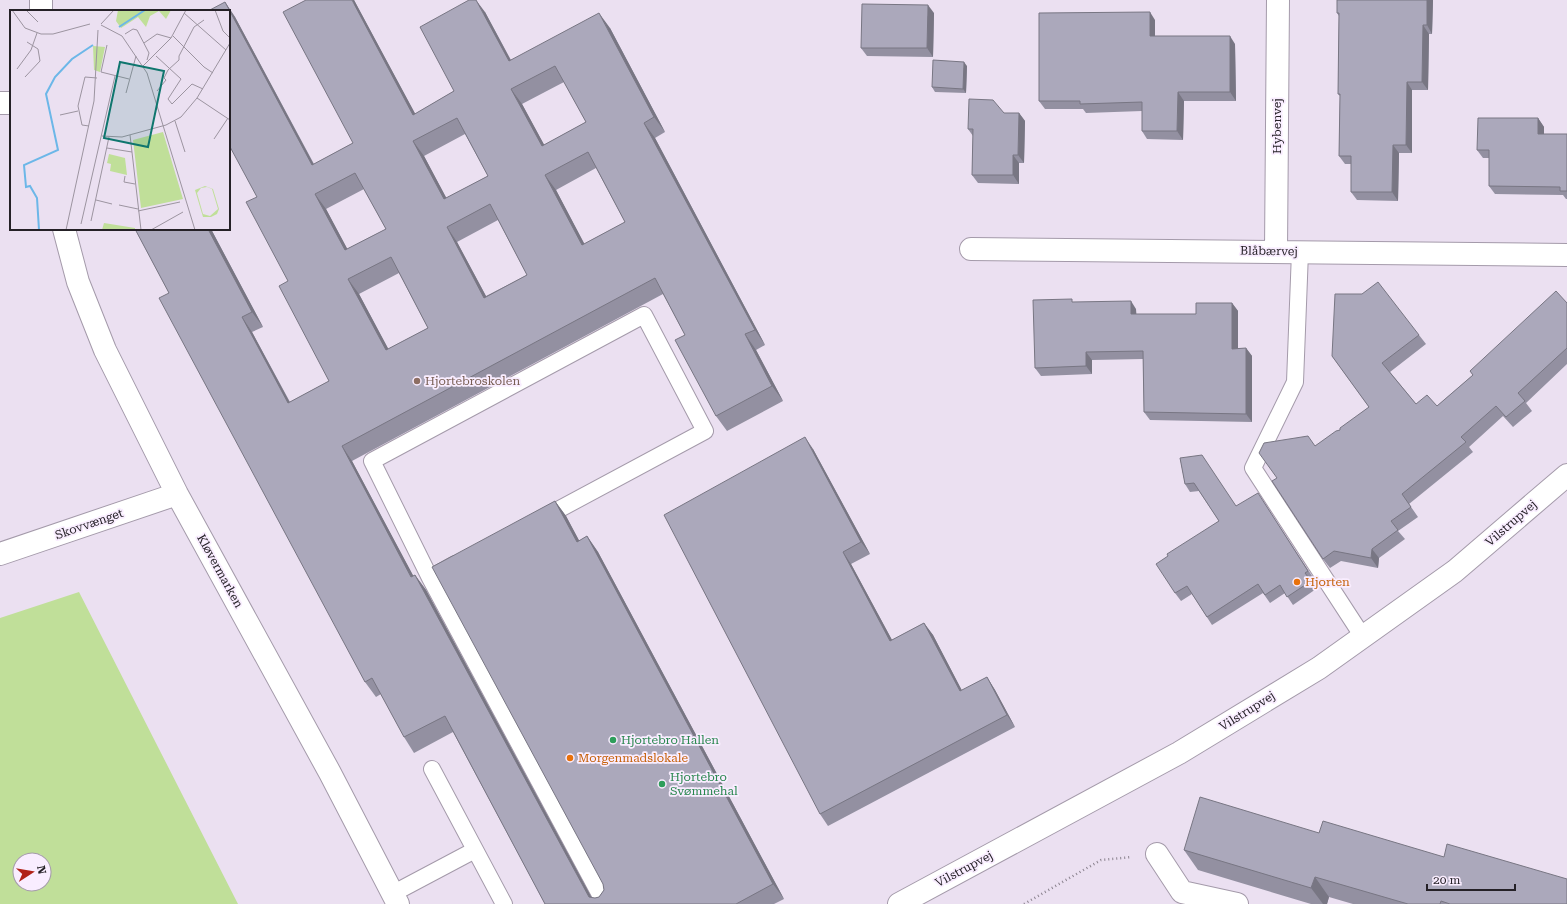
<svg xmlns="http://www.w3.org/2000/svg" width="1567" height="904" viewBox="0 0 1567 904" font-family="'Roboto Serif',serif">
	<rect width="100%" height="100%" fill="#ebe0f1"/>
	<path fill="#c0df99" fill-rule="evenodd" d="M79,592L238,904H0V618ZM20,860H44V884H20Z"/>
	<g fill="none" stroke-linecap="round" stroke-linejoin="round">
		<defs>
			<path id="lane" d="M1300,252L1295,382L1253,468L1363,637
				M541,519L705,431L644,315L372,461L430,578L605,904
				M430,578L455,564
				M432,769L504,904
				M392,894L475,850"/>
			<path id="street" d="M41,0V11
				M0,103H11
				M64,229L78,282L105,350L177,494L330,773L398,904
				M971,249L1567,255
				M1276,251L1278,0
				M0,554L177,494
				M1157,854L1182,892L1237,904"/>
			<path id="secondary" d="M899,904L1179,753L1319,668L1455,571L1567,475"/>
		</defs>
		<use href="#lane" stroke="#a49aaa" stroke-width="18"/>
		<use href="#street" stroke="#a49aaa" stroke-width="24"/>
		<use href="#secondary" stroke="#a49aaa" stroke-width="24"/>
		<path stroke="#8b838f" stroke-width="2.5" stroke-dasharray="1 3" stroke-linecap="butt" d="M1024,904L1101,860L1132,857"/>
		<use href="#lane" stroke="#fff" stroke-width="16"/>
		<use href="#street" stroke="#fff" stroke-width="22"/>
		<use href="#secondary" stroke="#fff" stroke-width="22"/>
	</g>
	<path fill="#9390a1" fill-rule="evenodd" d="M354,0L415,114L454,91L485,12L511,60L610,28L665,132L655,138L765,345L756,350L783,401L727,431L716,416L685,335L663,294L352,461L413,576L415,575L426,590L592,898H595L599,897L604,890L555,501L566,516L579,541L587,536L598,552L784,899L774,904H545L453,732L414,753L404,737L381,694L376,697L365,682L169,293L135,229H211L263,327L252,332L290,402L329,381L288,281L257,197L225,2L235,17L314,164L353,143ZM564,82L586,122L544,145L522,104ZM465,134L488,176L446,198L424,156ZM596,168L625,222L584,244L556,190ZM364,189L386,229L347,249L326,209ZM498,220L527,275L486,296L457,242ZM399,273L428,328L388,349L359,294Z
		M1433,0L1432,34H1429L1428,90H1412V153H1399L1398,201L1357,200L1351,192V164H1345L1339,156L1340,96L1338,94L1339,16L1337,13Z
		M934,13L933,57L867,56L861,48Z
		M1155,20V36L1235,44L1236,101H1184L1183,140L1147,139L1142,131V111L1086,113L1083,109H1045L1039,101Z
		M967,66L966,93L935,92L932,87Z
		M1004,113H1019L1025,121L1024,163H1019V184L978,183L972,175L973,136L968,129Z
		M1538,118L1544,127V134H1567V199H1566L1563,195L1495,194L1489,186V158H1483L1477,150Z
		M1074,302L1136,309V314H1196L1232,303L1238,311V349L1246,348L1252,356V422L1150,420L1144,412L1143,359L1092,360V374L1041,376L1035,368Z
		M1567,303V364L1526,403L1532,411L1513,427L1503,416L1469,447L1473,452L1409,504L1418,517L1398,531L1405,539L1379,558L1378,568L1341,561L1330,568L1323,559L1277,478L1315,446L1340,430L1369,407L1332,356L1419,335L1426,344L1390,372L1416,404L1437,406L1473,375L1470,371Z
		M813,449L870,554L851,564L892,640L924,623L933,635L962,691L987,677L995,690L1015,727L828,826L820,814Z
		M1180,458L1236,506L1263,501L1314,579L1310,581L1316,589L1293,605L1285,593L1270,603L1263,593L1212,625L1192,594L1181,601L1175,593L1168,556L1219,521L1199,491L1190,492L1185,484Z
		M1319,833L1444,857L1567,904H1353L1329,897L1327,904H1311L1198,870L1184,850Z"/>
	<path fill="#787683" d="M352,0H354L424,130L413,115Z
		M476,0L485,12L519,76L509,61Z
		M1427,0H1433L1432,34L1427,25Z
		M225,2L235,17L322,180L312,165Z
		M928,5L934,13L933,57L927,48Z
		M1150,12L1155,20V44L1150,36Z
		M599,13L610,28L665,132L654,117Z
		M1423,25L1429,34L1428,90L1422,82Z
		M1230,36L1235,44L1236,101L1230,92Z
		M964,62L967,66L966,93L963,89Z
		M1407,82L1412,90V153L1406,145Z
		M511,89L522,104L553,161L542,146Z
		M1178,92L1184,101L1183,140L1177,131Z
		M1019,113L1025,121L1024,163L1018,155Z
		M1538,118L1544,127V142L1538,134Z
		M644,123L655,138L765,345L755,330Z
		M413,141L424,156L455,214L444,199Z
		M1393,145L1399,153L1398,201L1392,192Z
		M1013,155L1019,163V184L1013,175Z
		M545,175L556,190L593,260L582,245Z
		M315,194L326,209L356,265L345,250Z
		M447,227L457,242L495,313L484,298Z
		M208,229H211L263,327L252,312Z
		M348,279L359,294L397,365L386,350Z
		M1131,301L1136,309L1137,322L1131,314Z
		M1232,303L1238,311V357L1232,349Z
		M242,317L252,332L298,418L288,403Z
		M745,334L756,350L783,401L772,386Z
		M1246,348L1252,356V422L1246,414Z
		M1086,352L1092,360V374L1086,366Z
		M805,437L813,449L870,554L861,542Z
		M342,446L352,461L422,592L411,577Z
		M555,501L566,516L588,557L577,542Z
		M587,536L598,552L784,899L773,884Z
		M1372,549L1379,558L1378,568L1371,558Z
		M843,552L851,564L899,653L890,641Z
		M415,575L426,590L595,904L589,897Z
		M924,623L933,635L969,704L960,691Z
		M987,677L995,690L1015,727L1007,715Z
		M1315,877L1329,897L1327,904H1323L1311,888Z"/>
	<path fill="#aba8bb" stroke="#787683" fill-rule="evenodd" d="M306,0H352L413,115L454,91L420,27L469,0H476L509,61L599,13L654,117L644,123L755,330L745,334L772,386L716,416L675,340L685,335L655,278L342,446L411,577L415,575L589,897L595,898L599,897L604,890L603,884L432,567L555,501L577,542L587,536L773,884L736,904H545L445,716L404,737L372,678L365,682L159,298L169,293L135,229H208L252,312L242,317L288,403L329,381L279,286L288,281L246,202L257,197L229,145V11H208L225,2L312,165L353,143L283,12ZM555,66L586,122L542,146L511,89ZM457,118L488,176L444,199L413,141ZM588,152L625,222L582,245L545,175ZM355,173L386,229L345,250L315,194ZM490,204L527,275L484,298L447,227ZM391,257L428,328L386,350L348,279Z
		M1337,0H1427V25H1423L1422,82H1407L1406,145H1393L1392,192H1351V156H1339L1340,94H1338L1339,13H1337Z
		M862,4L928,5L927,48H861Z
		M1150,12V36H1230V92H1178L1177,131H1142V102L1080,104V101H1039V13Z
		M933,60L964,62L963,89L932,87Z
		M969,99L993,100L1004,113H1019L1018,155H1013V175H972L973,129H968Z
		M1478,118H1538V134H1567V191H1560V187L1489,186V150H1477Z
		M1378,282L1419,335L1382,363L1416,404L1427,395L1437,406L1473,375L1470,371L1556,291L1567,303V348L1518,393L1525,401L1506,417L1496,406L1461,437L1466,442L1402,494L1411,507L1391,521L1398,530L1372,549L1371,558L1334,551L1323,559L1272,481L1277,478L1259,453L1264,443L1308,436L1315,446L1336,431L1340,430V428L1369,407L1332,356L1335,294H1362Z
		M1072,299V302L1131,301V314H1196V303H1232V349L1246,348V414L1144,412L1143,351L1086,352V366L1035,368L1033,300Z
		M805,437L861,542L843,552L890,641L924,623L960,691L987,677L1007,715L820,814L664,515Z
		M1202,455L1236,506L1258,493L1308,571L1305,573L1311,581L1287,597L1280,585L1265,595L1258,584L1207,617L1187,586L1175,593L1156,564L1168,556L1167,554L1219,521L1194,483L1185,484L1180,458Z
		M1200,797L1319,833L1323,821L1444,857L1447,844L1567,879V904H1450L1441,901L1440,904H1408L1315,877L1311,888L1184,850Z"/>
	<circle fill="#8d6e63" stroke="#f9edff" stroke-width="1.5" cx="417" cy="381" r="4"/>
	<g fill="#e8710a" stroke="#f9edff" stroke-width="1.5">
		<circle cx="1297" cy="582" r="4"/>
		<circle cx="570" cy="758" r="4"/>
	</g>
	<g fill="#2e9e5b" stroke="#f9edff" stroke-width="1.5">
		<circle cx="613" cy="740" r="4"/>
		<circle cx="662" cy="784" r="4"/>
	</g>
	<g text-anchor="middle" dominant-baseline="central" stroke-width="3.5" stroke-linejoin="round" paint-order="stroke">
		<g font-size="12" fill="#252127" stroke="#f9edff">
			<text transform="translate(1277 126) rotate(-90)">Hybenvej</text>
			<text transform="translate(1269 251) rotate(1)">Blåbærvej</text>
			<text transform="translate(1511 523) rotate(-41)">Vilstrupvej</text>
			<text transform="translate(89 524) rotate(-19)">Skovvænget</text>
			<text transform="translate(220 571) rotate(61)">Kløvermarken</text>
			<text transform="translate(1247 711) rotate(-32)">Vilstrupvej</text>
			<text transform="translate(964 869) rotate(-28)">Vilstrupvej</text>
		</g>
		<g font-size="12" fill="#785e54" stroke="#f9edff" text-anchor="start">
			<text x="425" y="381">Hjortebroskolen</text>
		</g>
		<g font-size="12" fill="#c56008" stroke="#f9edff" text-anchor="start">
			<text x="1305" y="582">Hjorten</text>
			<text x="578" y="758">Morgenmadslokale</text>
		</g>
		<g font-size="12" fill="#27864d" stroke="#f9edff" text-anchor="start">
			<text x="621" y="740">Hjortebro Hallen</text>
			<text x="670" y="777">Hjortebro<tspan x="670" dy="14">Svømmehal</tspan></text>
		</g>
	</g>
	<g transform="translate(10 10)">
		<rect width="220" height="220" fill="#ebe0f1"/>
		<path d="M108,0H161L156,9L149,1L140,6L136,17L128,7L111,18L106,11ZM83,36L95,37L90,62L84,60ZM153,122L173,189L131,198L123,130ZM99,144L115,148L117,165L100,161L101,154L97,153ZM195,176L203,179L209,199L207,204L201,207H193L185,180ZM197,177L202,179L208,199L200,206L193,204L187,183L191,178ZM94,213L125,218V220H92Z" fill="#c0df99" fill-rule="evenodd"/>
		<path fill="none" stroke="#6cb7e8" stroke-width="2" d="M109,17L135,0M29,220L27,188L20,176L16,177L14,155L48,140L36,84L45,67L62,49L83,35"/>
		<path fill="none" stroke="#9c94a0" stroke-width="1" d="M2,0L15,18L31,24H43L80,14M16,0L28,12M205,0L213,21L220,28M174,3L216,40M91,14L104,0M91,15L112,26L137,63L185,220M115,24L123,19L127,20L139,43L137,50M163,26L194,57L203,63M134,33L147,24L161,28M97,35L91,62L119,69M146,46L171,69L158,89L162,94L182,74L193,79M133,56L161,28L176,0M7,59L21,40L27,23M15,67L30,51L28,39L17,32M147,81L156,70L154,68L158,60L169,50V46L184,17L194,10M116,83L126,46M187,88L220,110M50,105L68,101M165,111L175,142M79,116L72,115L68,96L75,67L87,68M120,125L131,220M92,126L112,127L156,115L171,107L187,88L220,33M204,129L218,108M97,138L122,142M115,166L114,172L125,174M86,190L102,194M109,195L128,199M128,201L170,192M81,211L99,127M71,214L105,66M56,220L84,91L88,20M141,220L173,202"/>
		<path fill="#0f766e" fill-opacity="0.15" stroke="#0f766e" stroke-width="2" d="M110,52L154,61L138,137L94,128Z"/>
		<rect width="220" height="220" fill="none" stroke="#252127" stroke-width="2"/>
	</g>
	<g transform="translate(32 872) rotate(78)"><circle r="19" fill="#f9edff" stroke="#a49ba9"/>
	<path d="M0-3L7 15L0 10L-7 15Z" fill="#b12218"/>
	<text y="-6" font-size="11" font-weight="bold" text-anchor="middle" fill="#252127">N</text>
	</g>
	<path d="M1427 884v6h88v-6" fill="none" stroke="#252127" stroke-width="2"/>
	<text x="1433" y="884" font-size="12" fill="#252127" stroke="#f9edff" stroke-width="3" paint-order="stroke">20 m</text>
</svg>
